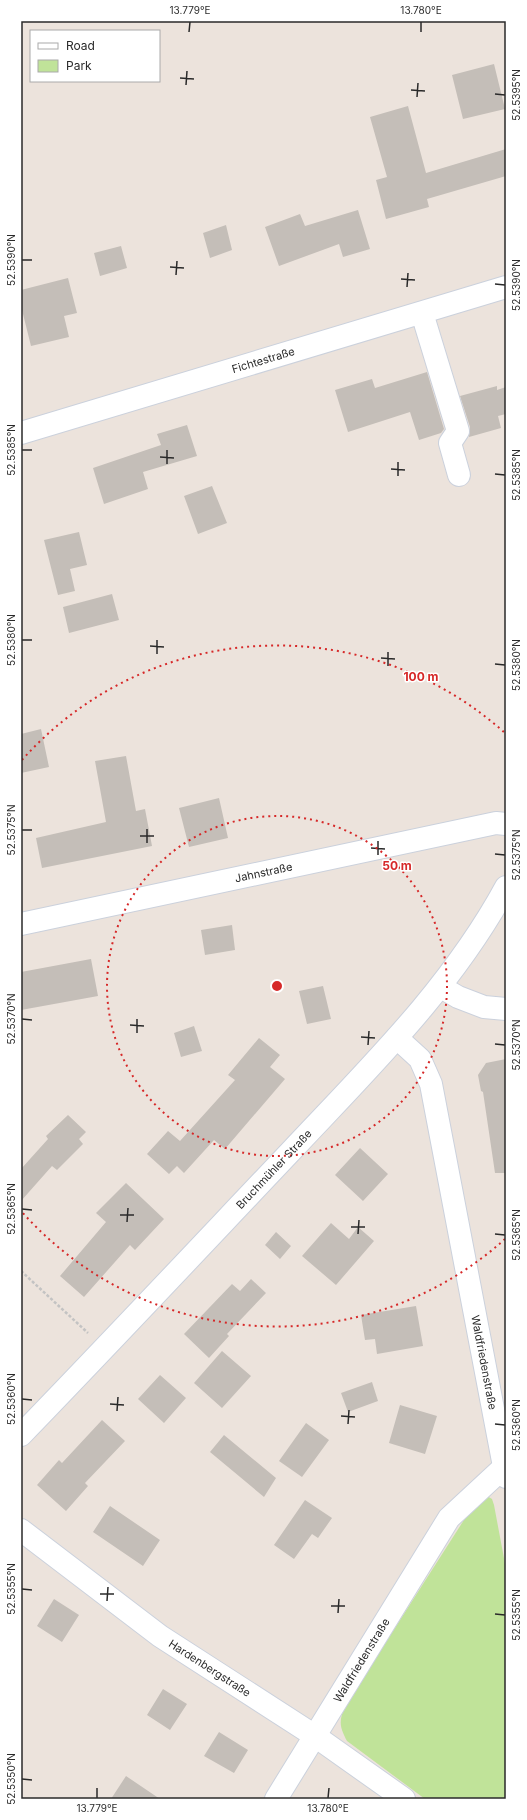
<svg xmlns="http://www.w3.org/2000/svg" width="527" height="1820" viewBox="0 0 527 1820" font-family="Inter,sans-serif">
	<rect width="100%" height="100%" fill="#ece3dc"/>
	<path fill="#c0e399" d="M487,1496L492,1499L494,1505L506,1569V1799H425L347,1741C339,1726 339,1721 345,1706L471,1509Z"/>
	<path fill="#c4beb8" d="M494,64L505,109L463,119L452,75Z
		M408,106L426,173L506,149V176L427,199L429,207L386,219L376,180L387,177L370,117Z
		M358,210L370,249L343,257L339,244L279,266L265,227L300,214L305,226Z
		M226,225L232,250L210,258L203,233Z
		M121,246L127,268L100,276L94,253Z
		M68,278L77,313L64,316L69,337L31,346L21,306V290Z
		M427,372L444,429L441,433L419,440L410,412L348,432L335,390L372,379L375,388Z
		M497,386V390L506,387V414L498,416L501,428L469,437L470,427L460,396Z
		M187,425L197,456L143,472L148,489L104,504L93,468L161,445L157,434Z
		M212,486L227,523L198,534L184,496Z
		M79,532L87,565L70,569L75,591L58,595L44,540Z
		M112,594L119,620L69,633L63,607Z
		M41,729L49,767L21,773V734Z
		M126,756L136,811L145,809L152,846L42,868L36,838L106,822L95,761Z
		M219,798L228,838L189,847L179,808Z
		M232,925L235,950L205,955L201,930Z
		M91,959L98,996L21,1010V972Z
		M323,986L331,1019L307,1024L299,991Z
		M194,1026L202,1051L181,1057L174,1033Z
		M259,1038L280,1055L270,1067L285,1079L225,1149L214,1140L184,1173L177,1166L169,1174L147,1154L168,1131L180,1141L235,1080L228,1075Z
		M506,1059V1173H495L483,1092L481,1091L478,1075L486,1063Z
		M68,1115L86,1132L79,1139L83,1144L57,1170L52,1166L21,1201V1169L48,1139L46,1136Z
		M360,1148L388,1174L363,1201L335,1175Z
		M126,1183L164,1219L135,1250L130,1245L84,1297L60,1276L106,1222L96,1213Z
		M331,1223L349,1239L358,1227L374,1241L336,1285L302,1256Z
		M276,1232L291,1246L280,1259L265,1245Z
		M251,1279L266,1293L227,1334L229,1336L209,1358L184,1334L232,1284L240,1291Z
		M416,1306L423,1346L377,1354L375,1339L365,1340L361,1315Z
		M222,1351L251,1376L222,1408L194,1383Z
		M160,1375L186,1398L164,1423L138,1399Z
		M372,1382L378,1401L348,1412L341,1393Z
		M400,1405L437,1416L425,1454L389,1443Z
		M102,1420L125,1441L85,1483L88,1486L66,1511L37,1485L59,1460L62,1463Z
		M306,1423L329,1440L302,1477L279,1461Z
		M224,1435L276,1478L264,1497L210,1452Z
		M305,1500L332,1518L318,1538L312,1534L294,1559L274,1545Z
		M110,1506L160,1540L143,1566L93,1532Z
		M54,1599L79,1615L62,1642L37,1626Z
		M163,1689L187,1704L170,1730L147,1715Z
		M219,1732L248,1750L234,1773L204,1756Z
		M126,1776L160,1799H111Z"/>
	<g fill="none" stroke-linecap="round" stroke-linejoin="round">
		<defs>
			<g id="minor">
				<path d="M422,313L458,431L450,443L459,475"/>
				<path id="s1" d="M21,433L506,287"/>
				<path id="s2" d="M21,924L496,823L506,824"/>
				<path d="M441,987L458,997L484,1007L506,1009"/>
				<path id="s3" d="M397,1038L420,1059L431,1084L506,1477"/>
				<path id="s4" d="M21,1435C112,1341 202,1245 293,1149C370,1067 452,987 506,887"/>
				<path id="s5" d="M21,1530L160,1636L315,1736L404,1799"/>
				<path id="s6" d="M276,1799L449,1518L504,1467"/>
			</g>
		</defs>
		<use href="#minor" stroke="#cbd1dc" stroke-width="24"/>
		<path stroke="#c3c3c3" stroke-width="2.5" stroke-dasharray="3 2" stroke-linecap="butt" d="M21,1271L88,1333"/>
		<use href="#minor" stroke="#fff" stroke-width="22"/>
	</g>
	<path fill="none" stroke="#2a2a2a" stroke-width="1.5" d="M189,32L190,22M421,32V22M180,78L194,79M186,85L187,71M411,90L425,91M495,94L505,95M417,97L418,83M22,260H32M170,267L184,268M176,275L177,261M401,279L415,280M495,284L505,285M407,287L408,273M22,450H32M160,457L174,458M167,464V450M391,469L405,470M495,474L505,475M398,476V462M22,640H32M150,646L164,647M157,654V640M381,658L395,659M495,664L505,665M388,666V652M22,830H32M140,836H154M147,843V829M371,848L385,849M495,854L505,855M378,855V841M22,1019L32,1020M130,1025L144,1026M137,1033V1019M361,1037L375,1038M495,1044L505,1045M368,1045L369,1031M22,1209L32,1210M120,1215H134M127,1222L128,1208M351,1227H365M358,1234L359,1220M495,1234L505,1235M22,1399L32,1400M110,1404L124,1405M117,1411L118,1397M341,1416L355,1417M348,1424L349,1410M495,1424L505,1425M22,1589L32,1590M100,1594H114M107,1601L108,1587M331,1606H345M338,1613L339,1599M495,1614L505,1615M22,1779L32,1780M97,1798V1788M328,1798L329,1788"/>
	<g fill="none" stroke="#d62828" stroke-width="2" stroke-dasharray="2 4">
		<circle cx="277" cy="986" r="170"/>
		<path d="M505 1239A341 341 0 0 1 22 1212M22 760A341 341 0 0 1 505 733"/>
	</g>
	<g text-anchor="middle" dominant-baseline="central" stroke-width="3" stroke-linejoin="round" paint-order="stroke">
		<g font-size="11" fill="#2a2a2a" stroke="#fff">
			<text stroke="none"><textPath href="#s1" startOffset="253">Fichtestraße</textPath></text>
			<text stroke="none"><textPath href="#s2" startOffset="248">Jahnstraße</textPath></text>
			<text stroke="none"><textPath href="#s4" startOffset="367">Bruchmühler Straße</textPath></text>
			<text stroke="none"><textPath href="#s3" startOffset="342">Waldfriedenstraße</textPath></text>
			<text stroke="none"><textPath href="#s6" startOffset="163">Waldfriedenstraße</textPath></text>
			<text stroke="none"><textPath href="#s5" startOffset="234">Hardenbergstraße</textPath></text>
		</g>
	</g>
	<circle cx="277" cy="986" r="6" fill="#d62828" stroke="#fff" stroke-width="2"/>
	<g font-size="12" text-anchor="middle" font-weight="bold" fill="#d62828" stroke="#fff" stroke-width="3" stroke-linejoin="round" paint-order="stroke">
		<text x="421" y="681">100 m</text>
		<text x="397" y="870">50 m</text>
	</g>
	<rect width="527" height="1820" fill="none" stroke="#ffffff" stroke-width="44"/>
	<rect x="30" y="30" width="130" height="52" fill="#ffffff" stroke="#aaaaaa"/>
	<rect x="38" y="43" width="20" height="6" fill="#ffffff" stroke="#aaaaaa"/>
	<text x="66" y="50" font-size="12" fill="#2a2a2a">Road</text>
	<rect x="38" y="60" width="20" height="12" fill="#c0e399" stroke="#aaaaaa"/>
	<text x="66" y="70" font-size="12" fill="#2a2a2a">Park</text>
	<rect x="22" y="22" width="483" height="1776" fill="none" stroke="#2a2a2a" stroke-width="1.5"/>
	<g font-size="10" text-anchor="middle" fill="#2a2a2a">
		<text x="190" y="14">13.779°E</text>
		<text x="421" y="14">13.780°E</text>
		<text transform="translate(516 95) rotate(-90)" y="4">52.5395°N</text>
		<text transform="translate(11 260) rotate(-90)" y="4">52.5390°N</text>
		<text transform="translate(516 285) rotate(-90)" y="4">52.5390°N</text>
		<text transform="translate(11 450) rotate(-90)" y="4">52.5385°N</text>
		<text transform="translate(516 475) rotate(-90)" y="4">52.5385°N</text>
		<text transform="translate(11 640) rotate(-90)" y="4">52.5380°N</text>
		<text transform="translate(516 665) rotate(-90)" y="4">52.5380°N</text>
		<text transform="translate(11 830) rotate(-90)" y="4">52.5375°N</text>
		<text transform="translate(516 855) rotate(-90)" y="4">52.5375°N</text>
		<text transform="translate(11 1019) rotate(-90)" y="4">52.5370°N</text>
		<text transform="translate(516 1045) rotate(-90)" y="4">52.5370°N</text>
		<text transform="translate(11 1209) rotate(-90)" y="4">52.5365°N</text>
		<text transform="translate(516 1235) rotate(-90)" y="4">52.5365°N</text>
		<text transform="translate(11 1399) rotate(-90)" y="4">52.5360°N</text>
		<text transform="translate(516 1425) rotate(-90)" y="4">52.5360°N</text>
		<text transform="translate(11 1589) rotate(-90)" y="4">52.5355°N</text>
		<text transform="translate(516 1615) rotate(-90)" y="4">52.5355°N</text>
		<text transform="translate(11 1779) rotate(-90)" y="4">52.5350°N</text>
		<text x="97" y="1812">13.779°E</text>
		<text x="328" y="1812">13.780°E</text>
	</g>
</svg>
